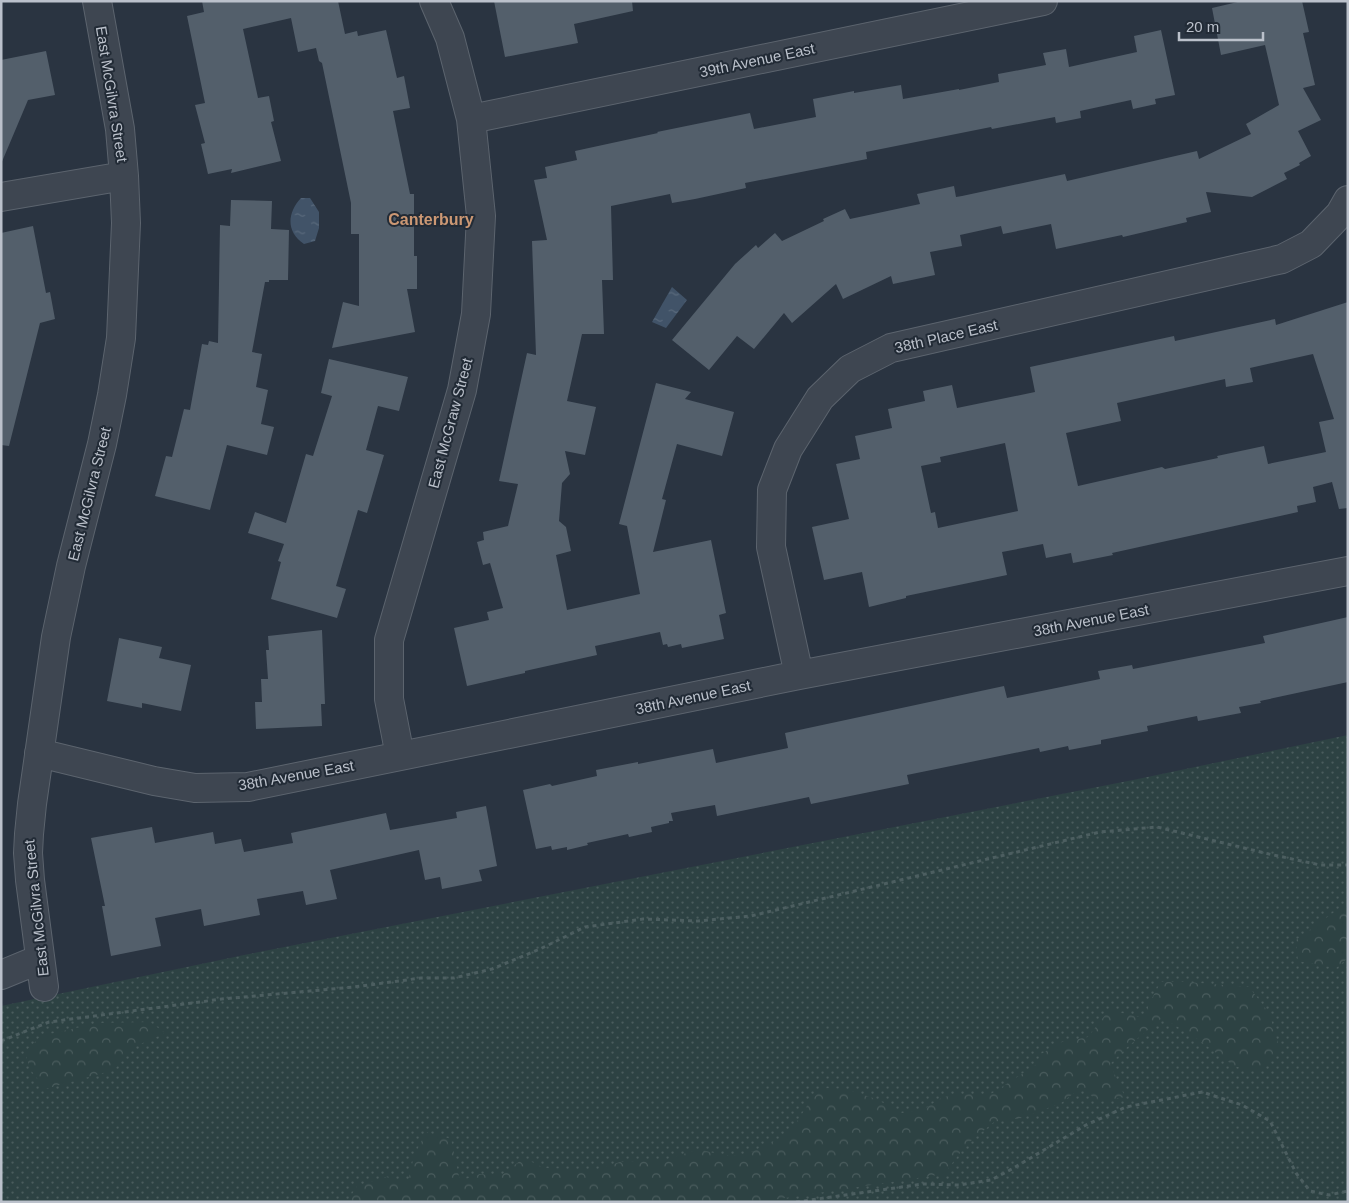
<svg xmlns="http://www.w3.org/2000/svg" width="1349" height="1203" viewBox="0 0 1349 1203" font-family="Helvetica,sans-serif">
	<defs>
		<pattern id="grass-dots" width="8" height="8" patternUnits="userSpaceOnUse" patternTransform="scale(1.25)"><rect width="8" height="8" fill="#2d4243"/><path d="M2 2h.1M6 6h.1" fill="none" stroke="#4a5c5d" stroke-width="1.8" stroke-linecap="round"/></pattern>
		<pattern id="forest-crowns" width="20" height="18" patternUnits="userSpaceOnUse" patternTransform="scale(1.25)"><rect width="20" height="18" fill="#2d4243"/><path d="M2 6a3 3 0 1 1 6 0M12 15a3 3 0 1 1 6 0" fill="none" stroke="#4a5c5d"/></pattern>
		<pattern id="water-ripples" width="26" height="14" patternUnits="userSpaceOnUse" patternTransform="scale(1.25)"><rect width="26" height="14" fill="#415368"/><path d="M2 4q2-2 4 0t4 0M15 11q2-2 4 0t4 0" fill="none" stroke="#5a6a7c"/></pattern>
	</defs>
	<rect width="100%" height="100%" fill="#2a3441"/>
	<path fill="url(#grass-dots)" d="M1348,735V1202H1V1006L244,955L1133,780Z"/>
	<path fill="url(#forest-crowns)" d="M1348,902V958L1336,968L1298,961L1296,940Z
		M1161,982H1187L1249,987L1269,1013L1280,1050L1257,1072L1234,1066L1192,1035L1162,1018L1125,1049L1110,1064L1125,1097L1098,1102L1082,1087L1061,1103L1022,1118L994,1122L966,1145L944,1174L758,1202H591L572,1201L570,1202H347L357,1186L386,1177L408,1182L414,1156L426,1132L451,1139L460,1181L480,1174L500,1176L524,1158L544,1168L595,1170L620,1162L668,1159L699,1149L721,1155L743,1156L789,1134L807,1106L822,1088L846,1089L876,1099L902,1113L924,1109L943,1097L970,1094L988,1096L1040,1062L1041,1054L1062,1042L1088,1037L1109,1010L1143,1018L1152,998Z
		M150,1022L165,1033L134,1047L114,1070L45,1089L30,1069L25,1052L41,1036L98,1023Z"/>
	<path fill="url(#water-ripples)" d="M301,198H310L319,212V228L315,241L304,244C286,232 287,213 301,198Z
		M672,287L687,300L666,328L652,322Z"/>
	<path fill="#535f6b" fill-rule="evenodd" d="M202,1H338L345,34L357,31L358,36L386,30L397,78L404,76L410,108L393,111L410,194H414V256H417V289H407L415,332L332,348L343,302L359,306V234H351V203L322,63L319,61L316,48L298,52L291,18L243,29L258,98L269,96L274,121L271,122L281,161L231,173L232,169L208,174L201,144L205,143L195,105L205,103L187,16L204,12Z
		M494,1H632L633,11L574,24L578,43L505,57Z
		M1242,1H1302L1309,32L1303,33L1315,85L1303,88L1321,120L1298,131L1311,156L1299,163L1300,165L1284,173L1287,179L1252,197L1206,192L1211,212L1186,218L1187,222L1123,237L1122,235L1056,249L1051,224L1003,234L1001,226L960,235L962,246L930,252L935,275L893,284L891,276L843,299L836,284L792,323L784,313L754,349L737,336L709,370L672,340L735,264L756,245L758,248L775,233L782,241L824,221L823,219L845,209L850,219L920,204L917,194L954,186L956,197L962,196L1065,174L1067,181L1197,151L1199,159L1251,134L1246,124L1279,105L1265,45L1221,55L1212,8Z
		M1161,30L1175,95L1155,99L1156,104L1133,109L1131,100L1080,111L1081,118L1056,123L1055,117L992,129L991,127L866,152L867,159L745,183L746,188L695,199L672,203L670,194L611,206L613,280H602L604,334H582L567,401L596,407L585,455L565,451L570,474L562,483L559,521L566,527L571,551L556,555L567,610L640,594L627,526L619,524L656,383L691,392L685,399L734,412L722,456L677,444L662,499L666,500L653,552L711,540L726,613L719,615L724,639L682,648L681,644L668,647L667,644L663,645L660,632L595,646L597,655L525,671V673L467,686L454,628L489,620L487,612L503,608L490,563L483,565L477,542L484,540L483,532L508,526L518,484L499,481L527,353L536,355L532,241L547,240L534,180L547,178L545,167L577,160L575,151L658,133L657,132L750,113L754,129L816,117L813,99L854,91V93L901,85L903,99L959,89V90L999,82L998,74L1046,65L1043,53L1066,49L1069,67L1137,52L1134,36Z
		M46,51L55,95L28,100L1,164V60Z
		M231,200L272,201L271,229L289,230L288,280H269V282H265L252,352L262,354L256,387L268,390L261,424L274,427L267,455L227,445L210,510L155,496L166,456L172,457L184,409L190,410L202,344L208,345L209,341L218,343L220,225L230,226Z
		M33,226L46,293L50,292L55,319L40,323L9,446L1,445V233Z
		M1348,302V508L1339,509L1332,482L1313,487L1316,502L1297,506L1298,512L1112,553L1113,555L1073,563L1071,553L1046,558L1043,544L1002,552L1007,575L906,596V598L869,607L862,572L824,580L812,527L849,519L836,464L860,459L855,436L892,428L888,409L925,401L923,391L952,385L957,408L1035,392L1030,367L1174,336L1175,341L1275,319L1276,325ZM1313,354L1334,419L1319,422L1326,452L1268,464L1264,446L1217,456L1218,458L1165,469L1162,467L1078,486L1066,433L1121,421L1117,403L1225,379L1226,387L1253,382L1250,368ZM1005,443L1018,511L938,528L935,512L931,513L921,466L941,462L940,457Z
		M329,359L408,377L399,411L378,406L366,450L384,455L367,513L358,510L336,586L346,589L337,618L271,599L281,562L278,561L284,544L248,533L255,512L286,523L306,454L313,456L332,396L321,393Z
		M1348,617V682L1260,701L1261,703L1239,707L1241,713L1198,721L1197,716L1147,726L1148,731L1101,740V744L1069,750L1068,746L1040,752L1039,748L907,775L909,784L811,804L809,797L717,816L715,805L671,813L673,821H669V823L651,827L652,832L629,837L628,834L587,843L588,845L567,850V847L552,850L551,846L536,849L523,790L550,784L552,786L597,776L596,770L638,762V764L713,749L716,763L788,748L785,733L1004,686L1007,698L1100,679L1098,671L1132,665L1133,669L1265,643L1263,636Z
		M322,630L325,704H321L322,726L256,729L255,702H262L261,679H268L266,650H269L268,636Z
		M119,638L162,647L159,658L191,665L181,711L142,703V708L107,701Z
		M486,806L497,866L479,870L482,881L442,889L440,877L425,880L419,850L330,870L337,899L306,905L303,891L257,899L260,915L204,926L201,909L155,918L161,946L111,956L102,906H105L91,838L152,827L155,843L213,832L215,844L241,839L244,852L293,843L291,833L386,813L390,830L457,818L456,812Z"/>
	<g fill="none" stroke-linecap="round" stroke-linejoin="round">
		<defs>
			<path id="minor" d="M471,119L1043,1
				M1,197L124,176
				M799,675L771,547L772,490L788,449L820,398L850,369L891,348L1282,259L1311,244L1340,214L1348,200
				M39,753L154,781L195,788L248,787L799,675L1348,571
				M400,756L389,699V640L462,390L476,314L481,216L471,119L450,38L434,1
				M1,975L40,959
				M44,987L30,880L28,853L29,834L32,804L56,637L71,566L102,444L112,395L121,338L126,223L124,176L120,129L97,1"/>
		</defs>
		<use href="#minor" stroke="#5c646e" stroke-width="30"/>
		<path stroke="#4c5e60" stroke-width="3" stroke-dasharray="4 4" stroke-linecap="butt" d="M1,1041L49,1022L222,999L354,987L421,978H454L492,969L540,949L585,927L643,919L698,921L751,916L1100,832L1157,827L1269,854L1320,865H1348
			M796,1202L923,1184L959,1185L991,1180L1012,1169L1086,1125L1126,1107L1202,1092L1242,1105L1270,1121L1296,1173L1310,1191L1329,1195L1348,1191"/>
		<use href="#minor" stroke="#3e4651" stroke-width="28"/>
	</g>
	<g text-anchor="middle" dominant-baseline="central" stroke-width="4" stroke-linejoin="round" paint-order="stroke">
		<g font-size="15" fill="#bbc1cb" stroke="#222b36">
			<text transform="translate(757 60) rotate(-12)">39th Avenue East</text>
			<text transform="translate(112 94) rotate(81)">East McGilvra Street</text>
			<text transform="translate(946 336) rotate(-13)">38th Place East</text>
			<text transform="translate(450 423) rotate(-75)">East McGraw Street</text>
			<text transform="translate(89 494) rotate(-76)">East McGilvra Street</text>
			<text transform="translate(1091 620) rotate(-11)">38th Avenue East</text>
			<text transform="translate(693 697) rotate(-12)">38th Avenue East</text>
			<text transform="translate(296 775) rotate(-10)">38th Avenue East</text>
			<text transform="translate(36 908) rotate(-96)">East McGilvra Street</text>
		</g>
		<g font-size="16" font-weight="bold" fill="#cc9874" stroke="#222b36">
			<text x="431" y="219">Canterbury</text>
		</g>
	</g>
	<rect width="1349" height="1203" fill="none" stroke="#bbc1cb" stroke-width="5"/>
	<path d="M1179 32v8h84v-8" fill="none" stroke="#bbc1cb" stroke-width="2.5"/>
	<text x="1186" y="32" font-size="15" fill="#bbc1cb" stroke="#222b36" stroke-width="4" paint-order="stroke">20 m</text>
</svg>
